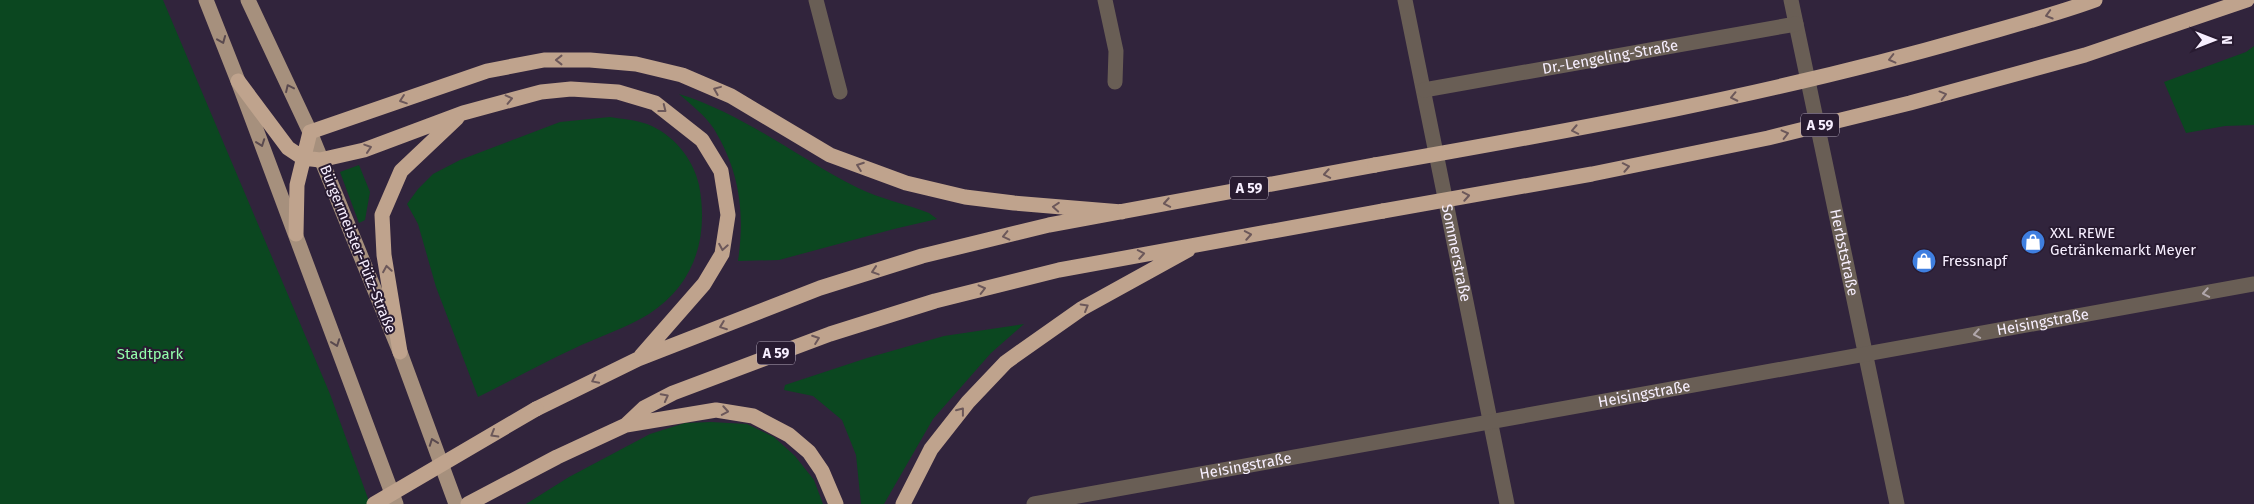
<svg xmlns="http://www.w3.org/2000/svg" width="2254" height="504" viewBox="0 0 2254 504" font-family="'Fira Sans',sans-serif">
	<rect width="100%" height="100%" fill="#31243c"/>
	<path fill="#0b4720" d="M0,0H163L330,394L370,504H0Z
		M2254,46V125L2225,126L2186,133L2164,82L2246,52Z
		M679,94C746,115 796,157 858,188C880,199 906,204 929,213L937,219L894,229L779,260L738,261C745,213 740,172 714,129C706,116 690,104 679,94Z
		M610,117C622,119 636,120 647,124C673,134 693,158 699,185C709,237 695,284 649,314C628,327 596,338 573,349C541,364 510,381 478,397L436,287L418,224L407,204L418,189L433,174L460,160L560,122Z
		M359,165L370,192L365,220L359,223L340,172Z
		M1024,324L991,353L933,419L884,504H861L856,455L842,420L813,396L784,390L785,385L867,358L944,336Z
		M711,422L747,424L774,437L795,456L814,480L823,504H526L569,477L650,434L685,423Z"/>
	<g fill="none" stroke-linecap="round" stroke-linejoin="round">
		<g stroke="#695e55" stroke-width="15">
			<path d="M816,0L840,92"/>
			<path d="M1105,0L1116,51L1115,82"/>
			<path id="s1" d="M1405,0L1507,504"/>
			<path id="s2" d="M1791,0L1897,504"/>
			<path id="s3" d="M1424,90L1796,24"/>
			<path id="s4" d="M1034,504L2254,284"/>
		</g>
		<path stroke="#a6907d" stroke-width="15" d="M206,0L238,81L396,504
			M248,0L310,132L400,352L456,504"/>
		<path stroke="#bfa38d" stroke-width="15" d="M238,81L288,148L303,158L320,160L364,150L463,113L541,92L571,89L618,92L655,103L702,140L721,171L728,215L722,254L704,284L641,356
			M296,234L297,185L310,132L487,71L544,60H590L636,64L682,75L731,96L830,155L906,183L965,197L1014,203L1122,212
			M400,352L384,255L382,215L401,171L457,118
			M536,409L638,359L820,288L922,256L1049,225L1375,165
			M626,425L644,408L673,393L830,334L935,301L1059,270L1383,211
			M468,504L557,457L626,425L716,410L753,416L789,435L809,452L822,471L836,504
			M903,504L931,449L968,402L1006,362L1081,309L1188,250"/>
		<path stroke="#bfa38d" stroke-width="15" d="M1375,165C1575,130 1774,94 1969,38C2011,26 2054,15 2095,0
			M1383,211L1592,174L1768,138L1910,103L2085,55L2247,0
			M374,504L536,409"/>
	</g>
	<defs><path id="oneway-chevron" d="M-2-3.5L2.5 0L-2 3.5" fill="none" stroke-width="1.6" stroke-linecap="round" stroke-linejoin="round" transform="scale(1.25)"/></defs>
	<g stroke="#6c585a">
		<use href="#oneway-chevron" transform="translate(2049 15) rotate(164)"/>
		<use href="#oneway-chevron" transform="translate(1892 59) rotate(166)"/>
		<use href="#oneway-chevron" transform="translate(559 60) rotate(-180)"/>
		<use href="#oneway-chevron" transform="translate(717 90) rotate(-158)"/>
		<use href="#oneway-chevron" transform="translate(1943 95) rotate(-15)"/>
		<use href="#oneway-chevron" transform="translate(1734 97) rotate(168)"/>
		<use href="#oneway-chevron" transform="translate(509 99) rotate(-13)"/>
		<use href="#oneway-chevron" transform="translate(403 100) rotate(161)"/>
		<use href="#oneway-chevron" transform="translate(663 109) rotate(38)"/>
		<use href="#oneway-chevron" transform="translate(1575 130) rotate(169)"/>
		<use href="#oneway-chevron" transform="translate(1785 134) rotate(-14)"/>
		<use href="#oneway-chevron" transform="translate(368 148) rotate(-18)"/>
		<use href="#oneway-chevron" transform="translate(860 166) rotate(-160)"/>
		<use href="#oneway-chevron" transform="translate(1626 167) rotate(-11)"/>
		<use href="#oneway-chevron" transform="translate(1327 174) rotate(170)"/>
		<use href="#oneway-chevron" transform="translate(1466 196) rotate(-10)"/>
		<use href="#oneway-chevron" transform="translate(1167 203) rotate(170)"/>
		<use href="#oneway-chevron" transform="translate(1056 207) rotate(-176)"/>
		<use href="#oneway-chevron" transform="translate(1248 235) rotate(-10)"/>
		<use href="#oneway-chevron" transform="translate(1006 236) rotate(167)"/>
		<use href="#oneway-chevron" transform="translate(723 247) rotate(100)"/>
		<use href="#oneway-chevron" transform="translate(1141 254) rotate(-10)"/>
		<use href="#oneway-chevron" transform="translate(387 269) rotate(-99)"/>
		<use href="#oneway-chevron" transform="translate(875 271) rotate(162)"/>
		<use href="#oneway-chevron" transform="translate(982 289) rotate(-14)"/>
		<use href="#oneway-chevron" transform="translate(1085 307) rotate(-30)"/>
		<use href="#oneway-chevron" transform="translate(723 326) rotate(159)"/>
		<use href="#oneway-chevron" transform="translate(816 339) rotate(-20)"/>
		<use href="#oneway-chevron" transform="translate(595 380) rotate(154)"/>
		<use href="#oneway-chevron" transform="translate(665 397) rotate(-28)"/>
		<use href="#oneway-chevron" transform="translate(725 411) rotate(10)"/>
		<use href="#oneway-chevron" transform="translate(961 411) rotate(-52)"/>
		<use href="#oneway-chevron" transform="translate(494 434) rotate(150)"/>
	</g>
	<g stroke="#5a4a4f">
		<use href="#oneway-chevron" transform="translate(222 40) rotate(68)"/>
		<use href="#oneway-chevron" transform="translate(289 88) rotate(-115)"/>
		<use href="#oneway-chevron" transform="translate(261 143) rotate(70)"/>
		<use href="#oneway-chevron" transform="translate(336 343) rotate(70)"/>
		<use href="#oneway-chevron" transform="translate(433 442) rotate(-110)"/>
	</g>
	<g stroke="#b0a6aa">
		<use href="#oneway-chevron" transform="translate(2206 293) rotate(170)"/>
		<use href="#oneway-chevron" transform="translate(1977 334) rotate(170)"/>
	</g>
	<defs>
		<symbol id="shop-disc" viewBox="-11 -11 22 22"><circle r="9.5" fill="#3f7fe0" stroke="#281b31"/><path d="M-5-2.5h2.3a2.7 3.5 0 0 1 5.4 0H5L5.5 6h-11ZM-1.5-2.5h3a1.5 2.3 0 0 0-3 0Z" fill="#fff"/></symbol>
	</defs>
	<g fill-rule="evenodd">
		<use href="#shop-disc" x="2019" y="228" width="28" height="28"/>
		<use href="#shop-disc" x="1910" y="247" width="28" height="28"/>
	</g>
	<g text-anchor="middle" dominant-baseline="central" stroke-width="4" stroke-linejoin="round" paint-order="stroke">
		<g fill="#281b31" stroke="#b9afc1" stroke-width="1">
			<rect x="1801" y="113.5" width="38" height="23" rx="4"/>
			<rect x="1230" y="176.5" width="38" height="23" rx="4"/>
			<rect x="757" y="341.5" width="38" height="23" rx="4"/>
		</g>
		<g font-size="14" font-weight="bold" fill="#f7efff">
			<text x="1820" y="125">A 59</text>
			<text x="1249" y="188">A 59</text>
			<text x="776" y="353">A 59</text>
		</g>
		<g font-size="15" fill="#f7efff" stroke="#281b31">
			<text stroke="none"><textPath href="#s3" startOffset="189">Dr.-Lengeling-Straße</textPath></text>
			<text transform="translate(358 249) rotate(68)">Bürgermeister-Pütz-Straße</text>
			<text stroke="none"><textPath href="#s1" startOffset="258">Sommerstraße</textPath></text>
			<text stroke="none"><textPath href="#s2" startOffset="258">Herbststraße</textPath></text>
			<text stroke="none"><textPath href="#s4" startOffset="1025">Heisingstraße</textPath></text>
			<text stroke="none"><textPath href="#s4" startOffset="620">Heisingstraße</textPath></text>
			<text stroke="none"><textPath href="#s4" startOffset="215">Heisingstraße</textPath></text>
		</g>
		<g font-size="15" fill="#f7efff" stroke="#281b31" text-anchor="start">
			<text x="2050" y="233">XXL REWE<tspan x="2050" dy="17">Getränkemarkt Meyer</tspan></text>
			<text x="1942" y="261">Fressnapf</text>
		</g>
		<g font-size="15" fill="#93fdab" stroke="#281b31">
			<text x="150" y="354">Stadtpark</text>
		</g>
	</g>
	<g transform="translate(2214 40) rotate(90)" stroke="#281b31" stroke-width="4" paint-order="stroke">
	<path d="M0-4L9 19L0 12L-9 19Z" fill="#f7efff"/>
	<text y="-8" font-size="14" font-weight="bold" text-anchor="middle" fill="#f7efff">N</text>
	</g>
</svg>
